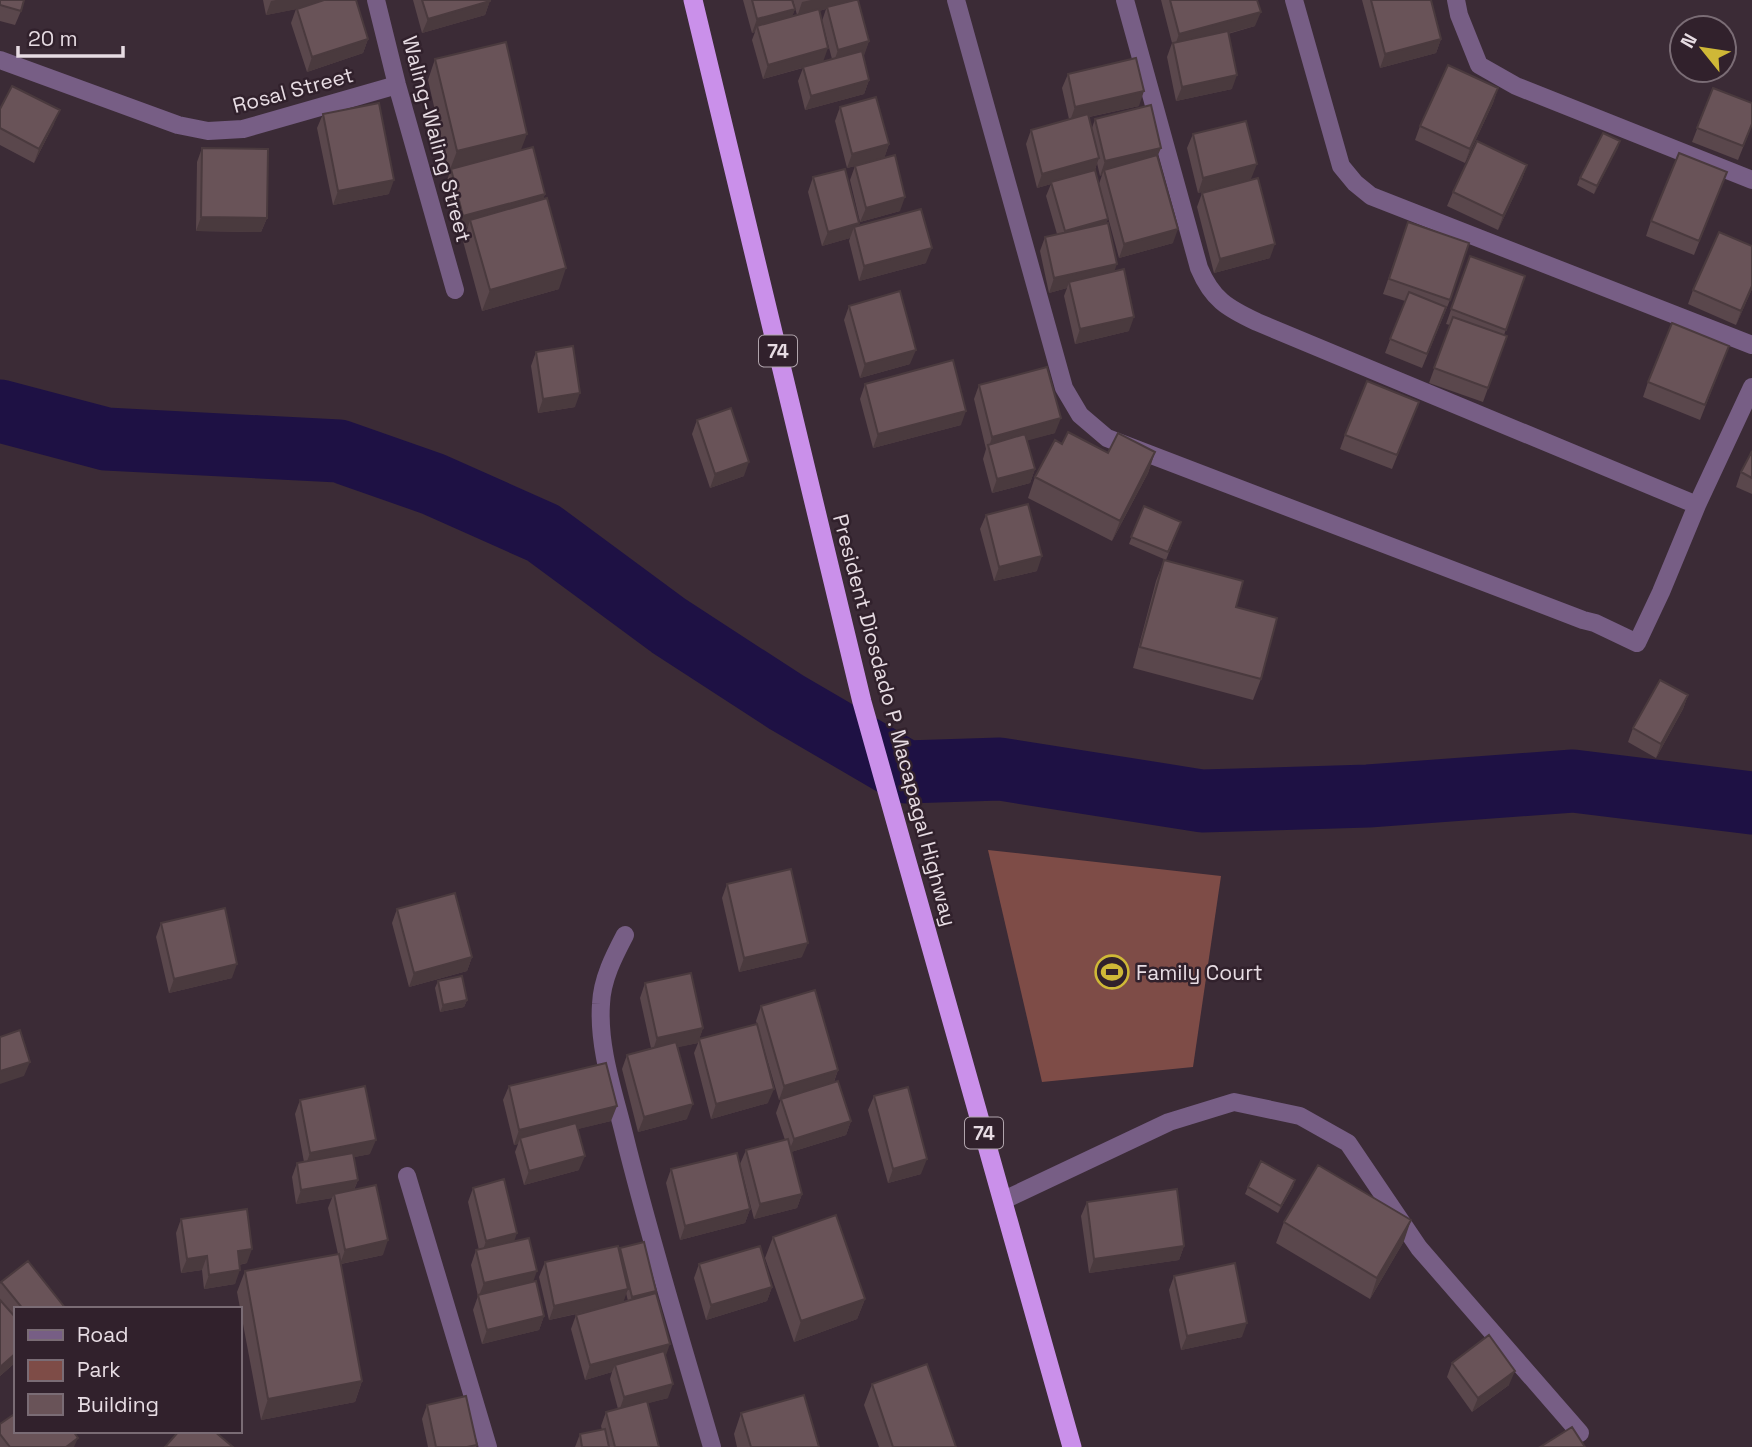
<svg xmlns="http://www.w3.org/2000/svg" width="1752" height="1447" viewBox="0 0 1752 1447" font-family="'Space Grotesk',sans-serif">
	<rect width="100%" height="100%" fill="#3b2b36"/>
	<path fill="#7e4c47" d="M988,850L1221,876L1193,1067L1042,1082Z"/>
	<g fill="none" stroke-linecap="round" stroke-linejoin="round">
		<path stroke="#1e1144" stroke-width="63" d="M0,411L106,439L339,451L433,484L543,533L669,626L786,702L906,772L1000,769L1202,801L1368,796L1573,781L1752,803"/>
		<path stroke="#775e85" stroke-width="18" d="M376,0L397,85L455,290
			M956,0L1064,388L1080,415L1107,438L1583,620L1595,623L1637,643L1661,592L1697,505L1752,387
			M1125,0L1199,268C1212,299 1227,308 1257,322L1697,505
			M1294,0L1341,166L1355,183L1371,196L1752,345
			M1456,0L1459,15L1479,65L1516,86L1752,180
			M0,60L178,125L208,131L243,129L397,85
			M625,935C614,956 602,979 601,1004C598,1048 614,1093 624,1134C650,1240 682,1343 712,1447
			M407,1176L488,1447
			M1004,1200L1169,1122L1234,1102L1300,1116L1348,1143L1419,1248L1580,1433"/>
		<path stroke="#ca90ea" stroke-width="19" d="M693,0L862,702L1072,1447"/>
	</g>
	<path fill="#5a474c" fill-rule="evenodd" d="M0,0L21,11L15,25L0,21Z
		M263,0H356L368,39L363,53L307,72L291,23L296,9L266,15Z
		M413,0H490L485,15L422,33Z
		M743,0H792L795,9L792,16L797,15L793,0H859H858L869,41L863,56L869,80L864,94L805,110L798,81L803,68L763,79L752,40L755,32L752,33ZM826,9L822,21L832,59L823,62L819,11Z
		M1161,0H1257L1255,26L1228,34L1232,89L1176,101L1167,57L1172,43Z
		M1362,0H1431L1441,39L1436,53L1380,68Z
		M435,59L521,150L545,194L543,199L559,289L482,311L463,241L468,227L458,230L446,183L450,172H449L428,80Z
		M1068,74L1139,106L1089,117L1092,128L1095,119L1158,156L1173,243L1119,258L1099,184L1102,175L1100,176L1097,163L1095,170L1106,223L1114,272L1129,331L1075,344L1064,296L1067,288L1049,293L1040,251L1045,237L1057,234L1046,196L1051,184L1037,188L1026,144L1031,130L1069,119L1062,88Z
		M1498,88L1493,103L1465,163L1415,140L1420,126Z
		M1713,88L1752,125L1738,160L1692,142Z
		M840,107L889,144L884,158L900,211L860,222L850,180L855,166L847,168L835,121Z
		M0,109L54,124L34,163L0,145Z
		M323,114L389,194L333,205L317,128Z
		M1193,134L1251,179L1198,193L1187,148Z
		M1620,141L1594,194L1577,185L1580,178Z
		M202,148L267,218L261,232L196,231L197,162Z
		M1527,165L1522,179L1498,230L1447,206L1453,192Z
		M1727,172L1694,255L1646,236L1651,221Z
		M813,177L859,223L858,226L926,263L859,281L849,241L850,238L822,246L808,192Z
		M1202,193L1270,258L1214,273L1197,207Z
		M1408,222L1450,300L1422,368L1385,353L1405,301L1383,294Z
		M1470,256L1525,276L1504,335L1507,336L1483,402L1429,383L1450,325L1446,324Z
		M1752,289L1736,325L1688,304L1693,290Z
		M849,306L910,364L860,378L844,320Z
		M1729,346L1700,420L1643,397L1648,382Z
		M536,352L575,407L538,413L531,366Z
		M865,384L961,425L873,448L860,399Z
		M979,385L1055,433L1027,440L1035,469L1030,483L992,493L983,459L986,449L974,399Z
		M1419,402L1392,469L1340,449L1345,435Z
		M697,420L744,476L710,488L692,434Z
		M1062,444L1108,453L1155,452L1148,473L1112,541L1028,498L1035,477Z
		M1752,451V494L1736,487L1741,472Z
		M1144,506L1181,522L1166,560L1129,544Z
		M986,515L1037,571L994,581L980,529Z
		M1164,560L1261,679L1253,700L1133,668L1156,581Z
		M1688,695L1683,709L1656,758L1628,742L1633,728Z
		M727,884L802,957L739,972L722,898Z
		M397,909L472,957L467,971L409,987L392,923Z
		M161,923L232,978L169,993L156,937Z
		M438,981L467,1000L464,1007L440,1012L435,988Z
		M645,983L703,1028L699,1039L757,1024L756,1021L761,1006L838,1070L834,1082L851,1121L846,1135L791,1152L802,1194L797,1208L754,1219L740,1164L746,1150L785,1140L776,1113L781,1099L779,1100L757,1025L768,1103L711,1119L694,1053L698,1043L677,1047L687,1119L638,1132L622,1069L627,1055L651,1048L640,998Z
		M509,1086L611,1121L577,1129L579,1170L524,1185L515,1152L518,1144L514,1145L503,1100Z
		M874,1096L921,1174L888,1183L868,1110Z
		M300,1100L370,1154L354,1157L358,1180L354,1190L383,1255L341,1264L362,1381L355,1402L261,1420L237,1292L245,1271L338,1254L328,1208L332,1198L296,1204L292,1177L297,1163L304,1162L295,1114Z
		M671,1169L750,1209L745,1223L680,1240L666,1183Z
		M1295,1180L1293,1187L1278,1213L1245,1194L1248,1187Z
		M473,1188L514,1241L533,1282L544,1316L539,1330L482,1344L473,1310L478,1296L471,1265L476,1250H479L468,1202Z
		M1087,1202L1184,1246L1179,1260L1089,1273L1081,1216Z
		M181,1219L247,1263L239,1265L235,1284L204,1289L202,1270L181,1273L176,1233Z
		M1284,1222L1404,1241L1370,1299L1276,1243Z
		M773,1237L865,1299L857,1319L794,1342L765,1258Z
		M619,1250L656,1291L655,1293L665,1356L668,1398L648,1403L659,1447H575L580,1434L602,1430L601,1426L606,1412L618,1409L610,1379L612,1372L585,1380L571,1329L576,1315L595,1310L549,1320L539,1277L545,1262ZM626,1293L628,1301L623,1302Z
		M699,1264L772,1287L767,1301L706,1320L694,1278Z
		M1174,1276L1242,1337L1181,1350L1169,1290Z
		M1,1282L66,1309H16V1362L0,1376V1284Z
		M1452,1363L1509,1385L1472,1412L1447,1377Z
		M872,1384L956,1447H879L864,1405Z
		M427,1405L477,1445L476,1447H428L422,1419Z
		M741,1413L819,1447H737L734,1434Z
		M0,1424L74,1447H0Z"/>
	<path fill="#4a3a3e" d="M276,0H335L334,2L266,15L271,1Z
		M811,0H859L797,17L802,2Z
		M490,1L485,15L422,33L428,19Z
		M795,9L790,23L757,26L755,32L752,33L757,19Z
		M1261,12L1255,26L1174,48L1179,34Z
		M368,39L363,53L307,72L312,57Z
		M1441,39L1436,53L1380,68L1385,54Z
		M869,41L864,56L833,64L838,50Z
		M828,48L823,62L763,79L768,65Z
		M1237,75L1232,89L1176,101L1182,87Z
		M869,80L864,94L805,110L811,96Z
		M1498,88L1493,103L1465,163L1470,149Z
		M1144,91L1139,106L1070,121L1075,107Z
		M60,110L54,124L34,163L39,149Z
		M527,134L519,155L451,169L449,172L457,151Z
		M1620,141L1618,148L1594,194L1597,186Z
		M889,144L884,159L847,168L852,154Z
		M1161,148L1155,162L1104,170L1102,175L1100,176L1105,161Z
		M1099,158L1094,172L1051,182V184L1037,188L1042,174Z
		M1257,164L1251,179L1198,193L1203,178Z
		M1527,165L1522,179L1498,230L1503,216Z
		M394,180L389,194L333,205L338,191Z
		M545,194L540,208L470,220L468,227L458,230L463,216Z
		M905,197L900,211L860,222L866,208Z
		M201,217L267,218L261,232L196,231Z
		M1108,219L1103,233L1060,245L1065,231Z
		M859,223L856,234L854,227L850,238L822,246L828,232Z
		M1178,229L1173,243L1119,258L1124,244Z
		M1275,244L1270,258L1214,273L1220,259Z
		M932,248L926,263L859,281L864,266Z
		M1117,264L1112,278L1069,282L1067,288L1049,293L1054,278Z
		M566,268L559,289L482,311L490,290Z
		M1752,286V289L1736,325L1741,311Z
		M1134,317L1129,331L1075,344L1080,329Z
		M916,350L910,364L860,378L865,364Z
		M580,393L575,407L538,413L543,399Z
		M966,411L961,425L873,448L878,434Z
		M1061,418L1055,433L990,451L989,447L992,437Z
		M1155,452L1148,473L1112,541L1120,521Z
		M749,462L744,476L710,488L715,474Z
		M1035,469L1030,483L992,493L997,479Z
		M1042,556L1037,571L994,581L999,567Z
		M1688,695L1683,709L1656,758L1661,744Z
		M808,943L802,957L739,972L744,958Z
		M472,957L467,971L409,987L414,973Z
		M237,964L232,978L169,993L174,979Z
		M467,1000L464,1007L440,1012L443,1005Z
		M703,1028L698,1043L652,1053L657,1038Z
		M30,1062L24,1076L0,1084V1071Z
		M838,1070L833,1084L779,1100L784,1086Z
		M774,1089L768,1103L711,1119L716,1104Z
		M693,1104L687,1119L638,1132L644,1117Z
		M617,1106L611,1121L522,1143L520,1138L518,1144L514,1145L519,1130Z
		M851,1121L846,1135L788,1153L794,1139Z
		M376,1140L370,1154L305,1167L310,1153Z
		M585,1156L579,1170L524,1185L529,1171Z
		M927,1159L921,1174L888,1183L893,1169Z
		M358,1180L352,1194H334L332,1198L296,1204L301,1190Z
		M1295,1180L1293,1187L1278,1213L1281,1206Z
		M802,1194L797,1208L754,1219L760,1204Z
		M750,1209L745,1223L680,1240L685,1226Z
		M1411,1220L1404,1241L1370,1299L1377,1278Z
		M517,1233L512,1248L481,1256L486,1241Z
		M388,1240L383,1255L340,1264L345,1250Z
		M1184,1246L1179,1260L1089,1273L1094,1259Z
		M252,1249L247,1263L232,1266L238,1251Z
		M207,1256L202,1270L181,1273L187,1259Z
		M240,1270L235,1284L204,1289L209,1275Z
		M537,1271L532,1285L478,1298L484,1283Z
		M772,1287L767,1301L706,1320L711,1305Z
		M628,1289L623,1303L549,1320L554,1306Z
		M656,1291L653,1298L629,1304L632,1297Z
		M865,1299L857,1319L794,1342L801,1321Z
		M544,1316L539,1330L482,1344L487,1330Z
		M1247,1323L1242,1337L1181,1350L1187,1336Z
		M670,1344L665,1358L615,1365L612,1372L585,1380L590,1365Z
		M16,1353V1362L0,1376V1367Z
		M1515,1371L1509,1385L1472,1412L1478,1398Z
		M362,1381L355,1402L261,1420L268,1399Z
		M673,1384L668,1398L619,1411L624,1397Z
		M78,1438L74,1447H66Z"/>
	<path fill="#695358" stroke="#4a3a3e" stroke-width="2" d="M0,0H24L21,11L0,5Z
		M324,0H356L368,39L312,57L297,9Z
		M422,0H490V1L428,19Z
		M752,0H792L795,9L757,19Z
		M855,0H858L869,41L838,50L827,7Z
		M1170,0H1257L1261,12L1179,34Z
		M1371,0H1431L1441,39L1385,54Z
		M819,9L828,48L768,65L757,26Z
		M1228,31L1237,75L1182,87L1173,43Z
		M506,42L527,134L457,151L435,59Z
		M862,51L869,80L811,96L803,67Z
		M1136,58L1144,91L1075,107L1068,74Z
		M1448,65L1498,88L1470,149L1420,126Z
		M12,86L60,110L39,149L0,128V109Z
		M1713,88L1752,103V124L1743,146L1697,128Z
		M876,97L889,144L852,154L840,107Z
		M379,103L394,180L338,191L323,114Z
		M1151,105L1161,148L1105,161L1095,119Z
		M1088,114L1099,158L1042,174L1031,130Z
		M1246,121L1257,164L1203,178L1193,134Z
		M1603,133L1620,141L1597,186L1580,178Z
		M1477,141L1527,165L1503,216L1453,192Z
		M533,147L545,194L463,216L451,169Z
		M202,148L268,149L267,218L201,217Z
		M1679,153L1727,172L1699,241L1651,221Z
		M895,155L905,197L866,208L855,166Z
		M1157,155L1178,229L1124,244L1104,170Z
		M845,169L859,223L828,232L813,177Z
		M1095,170L1108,219L1065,231L1051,182Z
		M1258,178L1275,244L1220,259L1202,193Z
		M547,198L566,268L490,290L470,220Z
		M921,209L932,248L864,266L854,227Z
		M1408,222L1469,243L1450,300L1389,279Z
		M1108,223L1117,264L1054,278L1045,237Z
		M1719,232L1752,246V286L1741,311L1693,290Z
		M1470,256L1525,276L1506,330L1451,309Z
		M1124,269L1134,317L1080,329L1069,282Z
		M900,291L916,350L865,364L849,306Z
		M1409,292L1446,307L1427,354L1390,339Z
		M1453,317L1507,336L1488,388L1434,368Z
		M1672,323L1729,346L1705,405L1648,382Z
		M573,346L580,393L543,399L536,352Z
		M953,360L966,411L878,434L865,384Z
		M1047,367L1061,418L992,437L979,385Z
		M1367,381L1419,402L1397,455L1345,435Z
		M731,408L749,462L715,474L697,420Z
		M1068,432L1108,453L1118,433L1155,452L1120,521L1035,477L1055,440L1062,444Z
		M1025,434L1035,469L997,479L988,445Z
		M1752,451V478L1741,472Z
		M1028,504L1042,556L999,567L986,515Z
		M1144,506L1181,522L1168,552L1131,537Z
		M1164,560L1243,581L1236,607L1277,618L1261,679L1140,647Z
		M1660,680L1688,695L1661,744L1633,728Z
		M791,869L808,943L744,958L727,884Z
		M455,893L472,957L414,973L397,909Z
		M225,908L237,964L174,979L161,923Z
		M691,973L703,1028L657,1038L645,983Z
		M462,976L467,1000L443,1005L438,981Z
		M815,990L838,1070L784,1086L761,1006Z
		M757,1024L774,1089L716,1104L699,1039Z
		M20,1030L30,1062L0,1071V1037Z
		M676,1042L693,1104L644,1117L627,1055Z
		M606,1063L617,1106L519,1130L509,1086Z
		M838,1081L851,1121L794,1139L781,1099Z
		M365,1086L376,1140L310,1153L300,1100Z
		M908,1087L927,1159L893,1169L874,1096Z
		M576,1123L585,1156L529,1171L520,1138Z
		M788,1139L802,1194L760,1204L746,1150Z
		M353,1153L358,1180L301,1190L297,1163Z
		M737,1153L750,1209L685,1226L671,1169Z
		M1261,1161L1295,1180L1281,1206L1248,1187Z
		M1318,1165L1411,1220L1377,1278L1284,1222Z
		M504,1179L517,1233L486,1241L473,1188Z
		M376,1185L388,1240L345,1250L334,1194Z
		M1177,1189L1184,1246L1094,1259L1087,1202Z
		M247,1209L252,1249L238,1251L240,1270L209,1275L207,1256L187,1259L181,1219Z
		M836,1215L865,1299L801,1321L773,1237Z
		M529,1238L537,1271L484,1283L476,1250Z
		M644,1242L656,1291L632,1297L620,1248Z
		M618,1246L628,1289L554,1306L545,1262Z
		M760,1246L772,1287L711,1305L699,1264Z
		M339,1254L362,1381L268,1399L245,1271Z
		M28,1261L66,1309H23L1,1282Z
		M1235,1263L1247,1323L1187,1336L1174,1276Z
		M536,1281L544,1316L487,1330L478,1295Z
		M656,1293L670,1344L590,1365L576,1315Z
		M0,1300L16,1318V1353L0,1367Z
		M1489,1335L1515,1371L1478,1398L1452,1363Z
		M664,1351L673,1384L624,1397L615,1365Z
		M927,1364L956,1447H893L872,1384Z
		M804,1395L819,1447H751L741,1413Z
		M466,1396L477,1445L467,1447H436L427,1405Z
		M647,1401L659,1447H615L606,1412Z
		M16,1413V1431H73L78,1438L66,1447H10L0,1434V1424Z
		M1572,1427L1585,1447H1540Z
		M605,1429L609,1447H582L580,1434Z
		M179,1431H214L233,1447H165Z"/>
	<defs>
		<symbol id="stadium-ring" viewBox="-11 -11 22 22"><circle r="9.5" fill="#31212c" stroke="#cfb837" stroke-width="1.5"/><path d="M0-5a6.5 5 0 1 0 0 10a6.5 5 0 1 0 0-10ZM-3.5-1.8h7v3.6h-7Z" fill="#cfb837"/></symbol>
	</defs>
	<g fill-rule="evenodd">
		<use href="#stadium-ring" x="1093" y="953" width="38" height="38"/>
	</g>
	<g text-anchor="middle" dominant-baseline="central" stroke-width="5" stroke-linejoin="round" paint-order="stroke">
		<g fill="#31212c" stroke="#b0a4ac" stroke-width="2">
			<rect x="759" y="335.5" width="38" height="31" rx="5"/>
			<rect x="965" y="1117.5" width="38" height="31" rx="5"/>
		</g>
		<g font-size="19" font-weight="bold" fill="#e7dce3">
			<text x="778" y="351">74</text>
			<text x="984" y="1133">74</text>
		</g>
		<g font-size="21" fill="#e7dce3" stroke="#31212c">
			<text transform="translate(293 90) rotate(-15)">Rosal Street</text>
			<text transform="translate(437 139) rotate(75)">Waling-Waling Street</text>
			<text transform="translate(895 720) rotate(75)">President Diosdado P. Macapagal Highway</text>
		</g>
		<g font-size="21" fill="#e7dce3" stroke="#31212c" text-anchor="start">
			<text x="1136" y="972">Family Court</text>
		</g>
	</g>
	<rect x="14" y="1307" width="228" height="126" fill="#31212c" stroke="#7a6c75" stroke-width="2"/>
	<rect x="28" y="1330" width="35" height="10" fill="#775e85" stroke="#7a6c75" stroke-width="2"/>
	<text x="77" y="1342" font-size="21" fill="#e7dce3">Road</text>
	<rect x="28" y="1360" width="35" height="21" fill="#7e4c47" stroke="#7a6c75" stroke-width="2"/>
	<text x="77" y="1377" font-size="21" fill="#e7dce3">Park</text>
	<rect x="28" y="1394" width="35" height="21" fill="#695358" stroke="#7a6c75" stroke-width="2"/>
	<text x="77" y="1412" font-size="21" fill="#e7dce3">Building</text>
	<g transform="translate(1703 49) rotate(300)"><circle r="33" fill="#31212c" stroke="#7a6c75" stroke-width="2"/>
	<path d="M0-5L12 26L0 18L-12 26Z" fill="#cfb837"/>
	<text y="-10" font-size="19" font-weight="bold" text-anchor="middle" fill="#e7dce3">N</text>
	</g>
	<path d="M18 46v10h105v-10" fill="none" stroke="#e7dce3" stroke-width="3.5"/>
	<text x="28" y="46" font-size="21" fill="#e7dce3" stroke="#31212c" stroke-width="5" paint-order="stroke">20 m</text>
</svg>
